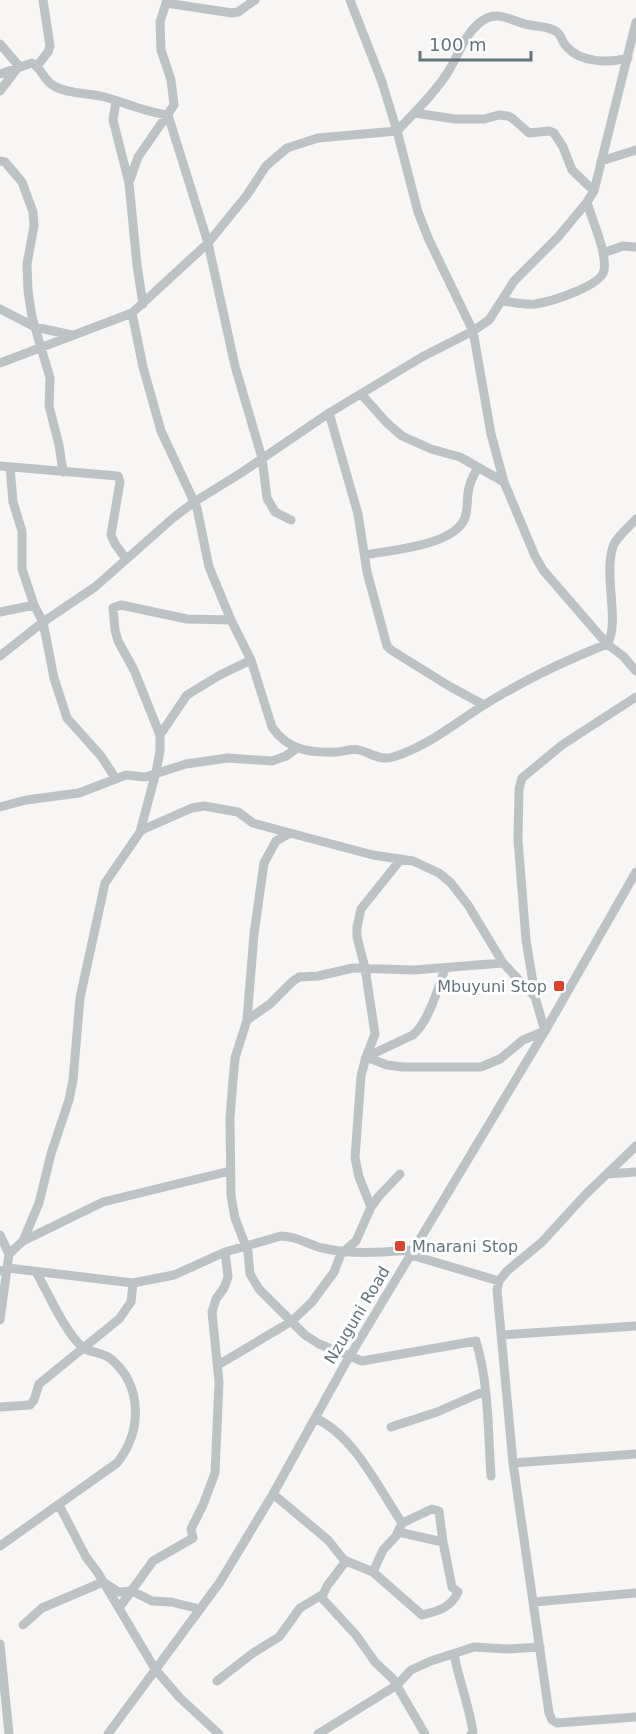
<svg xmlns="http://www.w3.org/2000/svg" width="636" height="1734" viewBox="0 0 636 1734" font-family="'DejaVu Sans',sans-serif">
	<rect width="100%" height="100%" fill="#f7f6f4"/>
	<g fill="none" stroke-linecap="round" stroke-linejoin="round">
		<path stroke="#bdc3c5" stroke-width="9" d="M350,0L382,82L397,131L418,212L429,240L473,331L491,434L504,482L535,556L543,570L607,644L623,656L636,671
			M166,3L232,13L238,12L255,0
			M0,44L19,66L0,91
			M37,66L48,52L50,46L43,0
			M0,74L32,63C42,68 43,80 54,86C68,94 89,93 105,97C126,103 146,112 168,115L208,243L235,366L262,458L267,498L275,512L291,520
			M116,101L113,120L129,183L137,265L143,304
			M415,113L455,119H484L499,115L508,116L512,118L529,133L549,131L554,133L563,147L572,170L594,191
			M0,161L5,162L22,182L33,212L34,226L27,264L28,291L32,317L50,378L49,406L59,445L63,472
			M601,161L636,150
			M130,180L138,157L174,105L171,80L161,50L160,22L167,0
			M603,253L623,246L636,247
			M502,301C513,302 524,305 535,304C550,302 602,286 604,270C607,251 592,221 587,202
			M0,309L35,327L72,335
			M132,313L143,367L161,431L197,508L209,567L231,620L251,660L272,727C287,750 310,753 336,752C344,752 351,748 359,750C371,753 380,761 393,757C427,747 455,723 484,705C524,680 564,661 607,644C621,624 602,572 614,544C619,535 629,527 636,519
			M0,363L132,313L208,243L247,195L266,166L287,148L318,138L397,131C414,113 433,95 446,75C458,58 462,38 478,24C497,7 511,22 530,25C539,27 549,26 557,32C562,36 562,43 567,47C581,63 609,63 628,58
			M362,395L387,423L402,436L431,449L460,457L504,482
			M329,413L358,514L367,572L387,646L391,650L449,686L484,705
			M0,466L118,476L120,482L111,535L115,544L126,559
			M10,467L13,502L22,531V569L34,605L43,622L54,678L67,718L101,756L116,779
			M365,555C391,550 451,546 464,520C469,510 466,499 469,488C470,481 475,473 478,467
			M0,612L34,605
			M0,656L43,622L95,587L173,518L194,502L241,473L329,413L422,357L473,331L489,320L514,281L559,236L587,202L594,191L636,22
			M160,735L187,695L220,675L251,660
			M0,807L26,800L79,793L126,775L145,777L186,764L228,758L272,761L286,756L297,748
			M140,832L156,772L160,751V735L134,670L118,641L115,630L113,608L121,605L187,619L231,620
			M535,995L526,940L518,840L519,789L522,778L562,745L636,697
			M247,1020L270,1004L293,981L299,977L318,976L353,968L414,970L503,963
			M366,1057L387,1065L403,1067H481L500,1059L523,1040L545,1031L535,997L503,963L468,905L451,883L439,873L413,861L373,855L290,833L276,841L264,863L254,934L247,1020L235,1058L233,1080L230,1118L231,1196L235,1218L248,1252L250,1274L259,1289L305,1335L319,1344L362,1361L476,1341C489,1384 488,1432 491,1476
			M366,1057L413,1035C429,1021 438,988 445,969
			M636,1146L585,1195L542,1242L507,1271L499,1281L497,1290L513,1463L549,1713L552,1720L557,1723L636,1717
			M607,1174L636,1172
			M371,1207L359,1177L355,1158L361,1076L366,1057L375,1034L365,968L357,937V927L361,909L401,859
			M0,1235L9,1254L0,1320
			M23,1241L39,1203L51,1154L69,1100L73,1080L80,998L105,883L140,832L144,829L192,808L204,806L238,812L253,823L290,833
			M9,1254L23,1241L103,1202L230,1171
			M411,1255L499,1281
			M0,1271L8,1268L133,1283L174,1275L225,1252L281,1236C297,1236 307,1244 322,1248C352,1255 384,1252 413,1250
			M502,1335L636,1326
			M218,1365L292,1321L312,1302L334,1272L341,1254L356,1241L371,1207L379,1196L400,1174
			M0,1407L30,1405L34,1400L39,1384L119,1319L131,1302L133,1283
			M315,1418C354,1435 379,1489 402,1523
			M391,1427L437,1412L485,1391
			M513,1463L636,1454
			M273,1494L328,1540L344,1560L373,1572L422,1615C438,1611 451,1608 458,1592L452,1587L443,1542L398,1532
			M59,1505L86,1557L98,1573L155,1669L180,1698L219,1734
			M0,1546L117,1463C142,1432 143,1386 111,1359C103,1352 89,1353 82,1347C63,1329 49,1294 36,1272
			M373,1572L383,1550L396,1536L402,1523L432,1509L439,1511L443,1542
			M322,1597L327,1586L346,1561
			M534,1602L636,1593
			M119,1608L153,1561L193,1538L191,1529L203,1505L215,1473L219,1382L212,1312L216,1299L224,1288L228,1277L225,1252
			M23,1625L42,1608L103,1582L119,1592L132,1591L152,1601L171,1602L200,1609
			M0,1644L9,1734
			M454,1654C459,1681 469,1705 473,1732L471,1734
			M217,1681L253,1653L279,1637L300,1608L320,1596L356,1635L375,1662L393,1679L425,1734
			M108,1734L220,1582L273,1494L345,1364L545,1031L636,872
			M318,1734L397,1685L411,1670L431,1661L474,1647L507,1649L540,1647"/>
	</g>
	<g fill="#da4330" stroke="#fff" stroke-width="2">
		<rect x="553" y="980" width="12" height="12" rx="3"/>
		<rect x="394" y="1240" width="12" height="12" rx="3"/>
	</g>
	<g text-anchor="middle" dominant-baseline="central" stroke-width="6" stroke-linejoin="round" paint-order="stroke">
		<g font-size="16" fill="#63757d" stroke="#fff" text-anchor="end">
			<text x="547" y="986">Mbuyuni Stop</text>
			<text x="412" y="1246" text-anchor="start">Mnarani Stop</text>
		</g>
		<g font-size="16" fill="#63757d" stroke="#fff">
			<text transform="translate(357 1315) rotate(-59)">Nzuguni Road</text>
		</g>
	</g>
	<path d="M420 51v9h111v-9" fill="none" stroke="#63757d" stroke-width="3"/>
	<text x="429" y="51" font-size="18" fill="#63757d" stroke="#ffffff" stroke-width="4.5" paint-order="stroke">100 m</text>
</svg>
